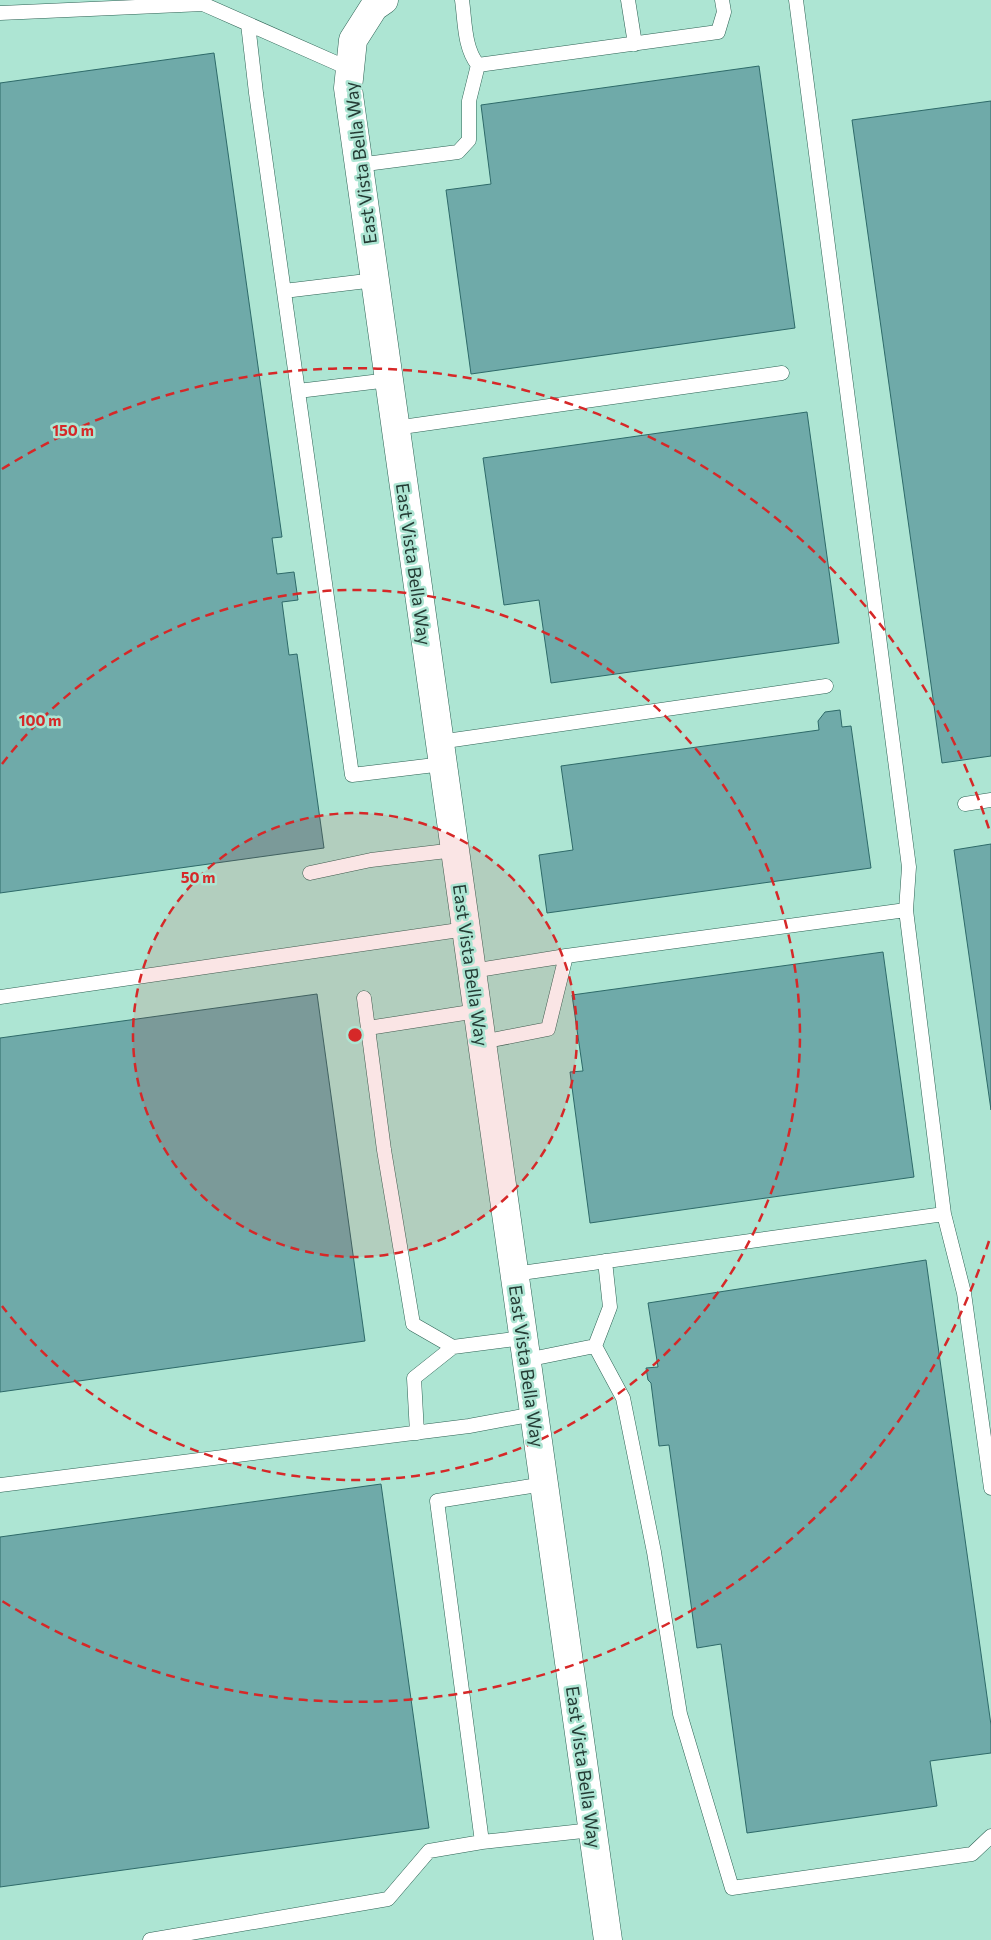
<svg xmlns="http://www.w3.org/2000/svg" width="991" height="1940" viewBox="0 0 991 1940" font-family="Commissioner,sans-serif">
	<rect width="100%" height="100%" fill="#ade5d3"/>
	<path fill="#6faaa9" stroke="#2e6a69" d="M214,53L282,537L272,538L277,574L294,572L298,600L282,602L289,655L297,654L324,848L0,893V83Z
		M759,66L795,328L471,374L446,190L491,184L481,105Z
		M991,101V756L942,763L852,120Z
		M807,412L839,643L551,683L539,600L504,605L483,458Z
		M840,710L842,727L851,726L871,868L547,913L539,855L573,850L561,766L819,730L818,721L825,712Z
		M991,844V1110L954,850Z
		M883,952L914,1177L590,1223L570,1072L583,1071L572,995Z
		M317,994L365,1341L0,1392V1038Z
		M926,1260L991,1725V1753L930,1761L937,1806L747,1833L721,1644L697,1648L669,1445L659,1446L651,1383L648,1380L646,1368L658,1367L648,1303Z
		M381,1484L429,1828L0,1887V1537Z"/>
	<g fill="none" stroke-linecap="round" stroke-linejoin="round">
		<defs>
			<path id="service" d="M462,0C465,21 464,48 478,65L718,32L724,12L722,0
				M628,0L635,44
				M796,0L909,867L906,910
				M0,13L203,4L350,69
				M248,24L256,93L352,775L443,764
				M358,165L458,152L469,140V101L478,65
				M284,291L375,280
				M298,391L389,380
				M395,428L782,373
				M439,742L826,686
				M965,804L991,800
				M310,873L371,860L455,850
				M472,971L566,956L906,910L944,1214L964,1293L991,1488
				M0,997L466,929
				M364,998L384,1150L413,1324L453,1347L523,1338
				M368,1028L477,1011
				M482,1042L548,1029L566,956
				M514,1274L944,1214
				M595,1346L623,1398L654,1552L680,1714L732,1888L972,1854L991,1836
				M526,1360L595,1346L610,1307L605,1261
				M417,1433L414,1378L453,1347
				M544,1484L437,1501L482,1842L592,1830
				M0,1485L469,1426L534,1414
				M150,1940L388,1899L429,1851L482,1842"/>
			<path id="minor" d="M384,0L374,7L353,40L348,88L608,1940"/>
		</defs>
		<use href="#service" stroke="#2d6254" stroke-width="15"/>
		<use href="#minor" stroke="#2d6254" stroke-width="29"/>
		<use href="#service" stroke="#fff" stroke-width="14"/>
		<use href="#minor" stroke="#fff" stroke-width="28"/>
	</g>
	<circle cx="355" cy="1035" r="222" fill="#d62828" fill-opacity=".12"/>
	<g fill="none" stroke="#d62828" stroke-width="2.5" stroke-dasharray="9 6">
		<circle cx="355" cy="1035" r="222"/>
		<path d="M2 764A445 445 0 1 1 2 1306"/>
		<path d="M989 1241A667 667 0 0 1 2 1601M2 469A667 667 0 0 1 989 829"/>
	</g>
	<g text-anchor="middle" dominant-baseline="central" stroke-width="5" stroke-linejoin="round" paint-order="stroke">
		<g font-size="18" fill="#243b34" stroke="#ade5d3">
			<text transform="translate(360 163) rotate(-97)">East Vista Bella Way</text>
			<text transform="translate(414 564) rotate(82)">East Vista Bella Way</text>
			<text transform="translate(471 965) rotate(82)">East Vista Bella Way</text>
			<text transform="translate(527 1366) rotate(82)">East Vista Bella Way</text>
			<text transform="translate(584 1767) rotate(82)">East Vista Bella Way</text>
		</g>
	</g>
	<circle cx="355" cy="1035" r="8" fill="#d62828" stroke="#ade5d3" stroke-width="2.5"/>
	<g font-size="15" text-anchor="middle" font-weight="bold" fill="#d62828" stroke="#ade5d3" stroke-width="5" stroke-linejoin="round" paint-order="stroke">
		<text x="73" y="436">150 m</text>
		<text x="40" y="726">100 m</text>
		<text x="198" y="883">50 m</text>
	</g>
</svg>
